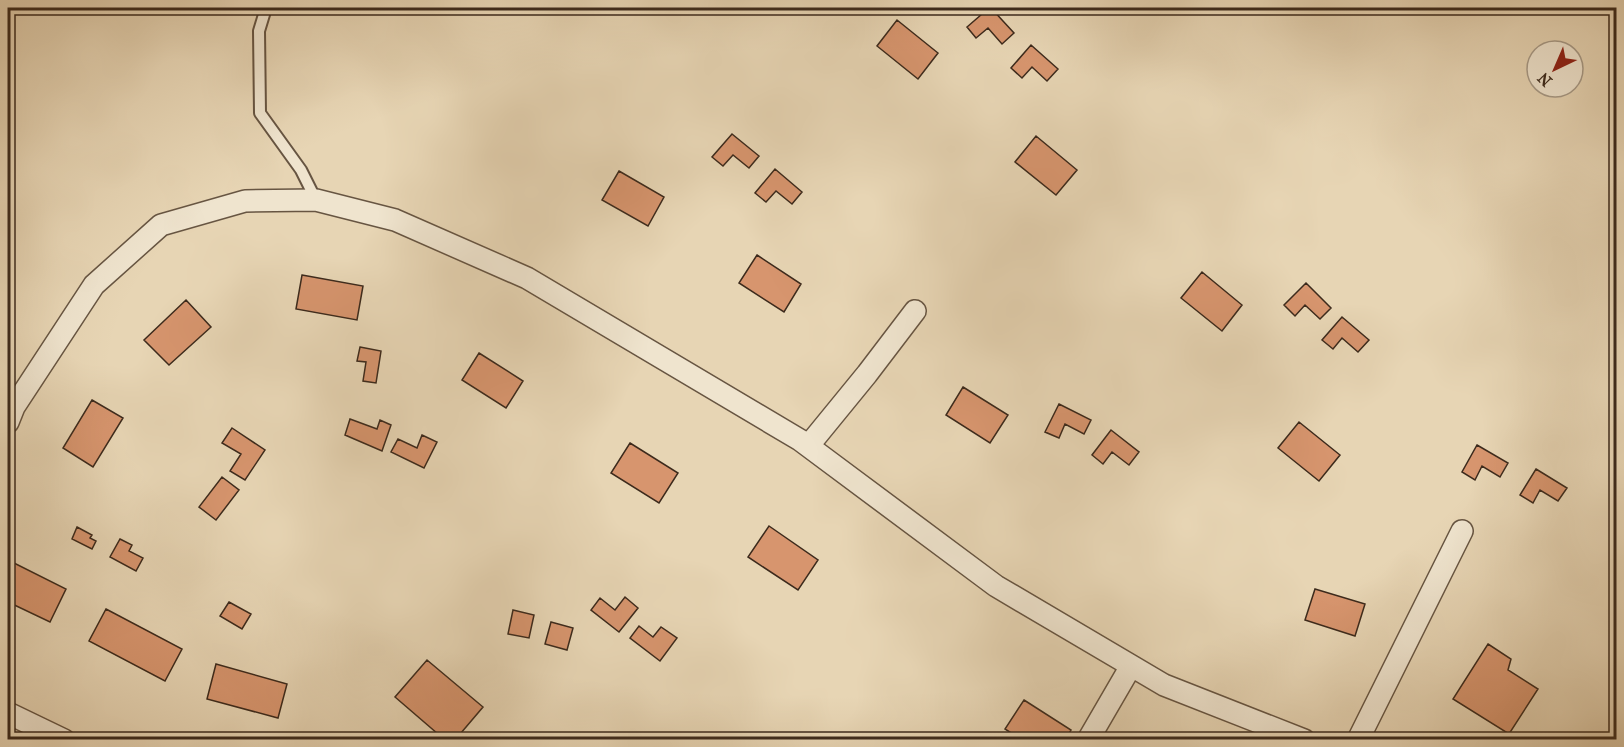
<svg xmlns="http://www.w3.org/2000/svg" width="1624" height="747" viewBox="0 0 1624 747" font-family="'IM FELL French Canon',serif">
	<rect width="100%" height="100%" fill="#e7d5b4"/>
	<filter id="stains"><feTurbulence type="fractalNoise" baseFrequency=".00333" numOctaves="4"/><feColorMatrix values="0 0 0 0 .2 0 0 0 0 .09 0 0 0 0 .02 0 0 0 .5 -.17"/></filter>
	<radialGradient id="worn" r=".72"><stop offset=".6" stop-color="#630" stop-opacity="0"/><stop offset="1" stop-color="#630" stop-opacity=".3"/></radialGradient>
	<path fill="#d7956e" stroke="#3c2a1c" stroke-width="1.5" d="M989,8H991L1014,33L1002,44L988,28L976,38L967,27Z
		M897,20L938,53L918,79L877,46Z
		M1031,45L1058,69L1047,81L1032,67L1022,78L1011,68Z
		M732,134L759,156L749,168L733,155L723,166L712,157Z
		M1036,136L1077,170L1056,195L1015,162Z
		M775,169L802,192L792,204L776,191L766,202L755,193Z
		M619,171L664,197L648,226L602,200Z
		M757,255L801,284L784,312L739,283Z
		M1202,272L1242,305L1222,331L1181,298Z
		M302,275L363,286L357,320L296,309Z
		M1306,283L1331,308L1320,319L1305,305L1295,316L1284,305Z
		M186,300L211,327L169,365L144,340Z
		M1342,317L1369,340L1358,352L1342,338L1333,349L1322,340Z
		M360,347L381,351L376,383L363,381L366,362L357,361Z
		M479,353L523,381L506,408L462,380Z
		M963,387L1008,415L990,443L946,415Z
		M92,400L123,418L93,467L63,448Z
		M1059,404L1091,420L1084,434L1065,424L1059,438L1045,432Z
		M350,419L377,429L380,420L391,425L382,451L345,435Z
		M1299,422L1340,455L1319,481L1278,448Z
		M232,428L265,450L245,480L230,471L241,454L222,443Z
		M1111,430L1139,452L1129,465L1112,452L1103,464L1092,455Z
		M422,435L437,442L424,468L391,452L398,439L417,448Z
		M630,443L678,473L659,503L611,473Z
		M1477,445L1508,463L1500,477L1482,466L1475,480L1462,472Z
		M1536,469L1567,488L1558,501L1540,490L1533,503L1520,495Z
		M222,477L239,490L216,520L199,507Z
		M769,526L818,560L798,590L748,557Z
		M77,527L92,535L90,538L96,541L92,549L72,539Z
		M120,539L132,545L129,551L143,558L136,571L110,557Z
		M8,560L66,589L50,622L8,602Z
		M1315,589L1365,604L1355,636L1305,620Z
		M625,597L638,608L619,632L591,610L600,598L615,610Z
		M229,602L251,614L242,629L220,616Z
		M106,609L182,649L165,681L89,641Z
		M513,610L534,615L529,638L508,634Z
		M551,622L573,628L567,650L545,644Z
		M639,626L653,637L661,627L677,638L660,661L630,638Z
		M1488,644L1511,659L1508,670L1538,689L1509,734L1453,699Z
		M427,660L483,707L455,740H445L395,697Z
		M216,664L287,684L278,718L207,699Z
		M1024,700L1071,730L1065,740H1022L1005,729Z
		M573,733L580,740H567Z"/>
	<g fill="none" stroke-linecap="round" stroke-linejoin="round">
		<defs>
			<path id="service" d="M266,8L259,31L260,113L301,170L316,200"/>
			<path id="minor" d="M8,422L14,407L94,285L161,225L245,201L316,200L395,220L527,278L800,440L996,586L1164,685L1304,740
				M809,445L867,374L915,311
				M8,713L64,740
				M1088,740L1131,666
				M1358,740L1462,531"/>
		</defs>
		<use href="#service" stroke="#675542" stroke-width="14"/>
		<use href="#minor" stroke="#675542" stroke-width="24"/>
		<use href="#service" stroke="#efe4ce" stroke-width="10"/>
		<use href="#minor" stroke="#efe4ce" stroke-width="21"/>
	</g>
	<rect width="1624" height="747" fill="none" stroke="#e7d5b4" stroke-width="30"/>
	<rect x="9" y="9" width="1606" height="729" fill="none" stroke="#3c2a1c" stroke-width="3"/>
	<rect x="15" y="15" width="1594" height="717" fill="none" stroke="#3c2a1c" stroke-width="1.5"/>
	<g transform="translate(1555 69) rotate(224)"><circle r="28" fill="#efe4ce" stroke="#a79a87" stroke-width="1.5"/>
	<path d="M0-4.5L10 22L0 15L-10 22Z" fill="#8f2418"/>
	<text y="-9" font-size="16" font-weight="bold" text-anchor="middle" fill="#3c2a1c">N</text>
	</g>
	<rect width="100%" height="100%" filter="url(#stains)"/>
	<rect width="100%" height="100%" fill="url(#worn)"/>
</svg>
